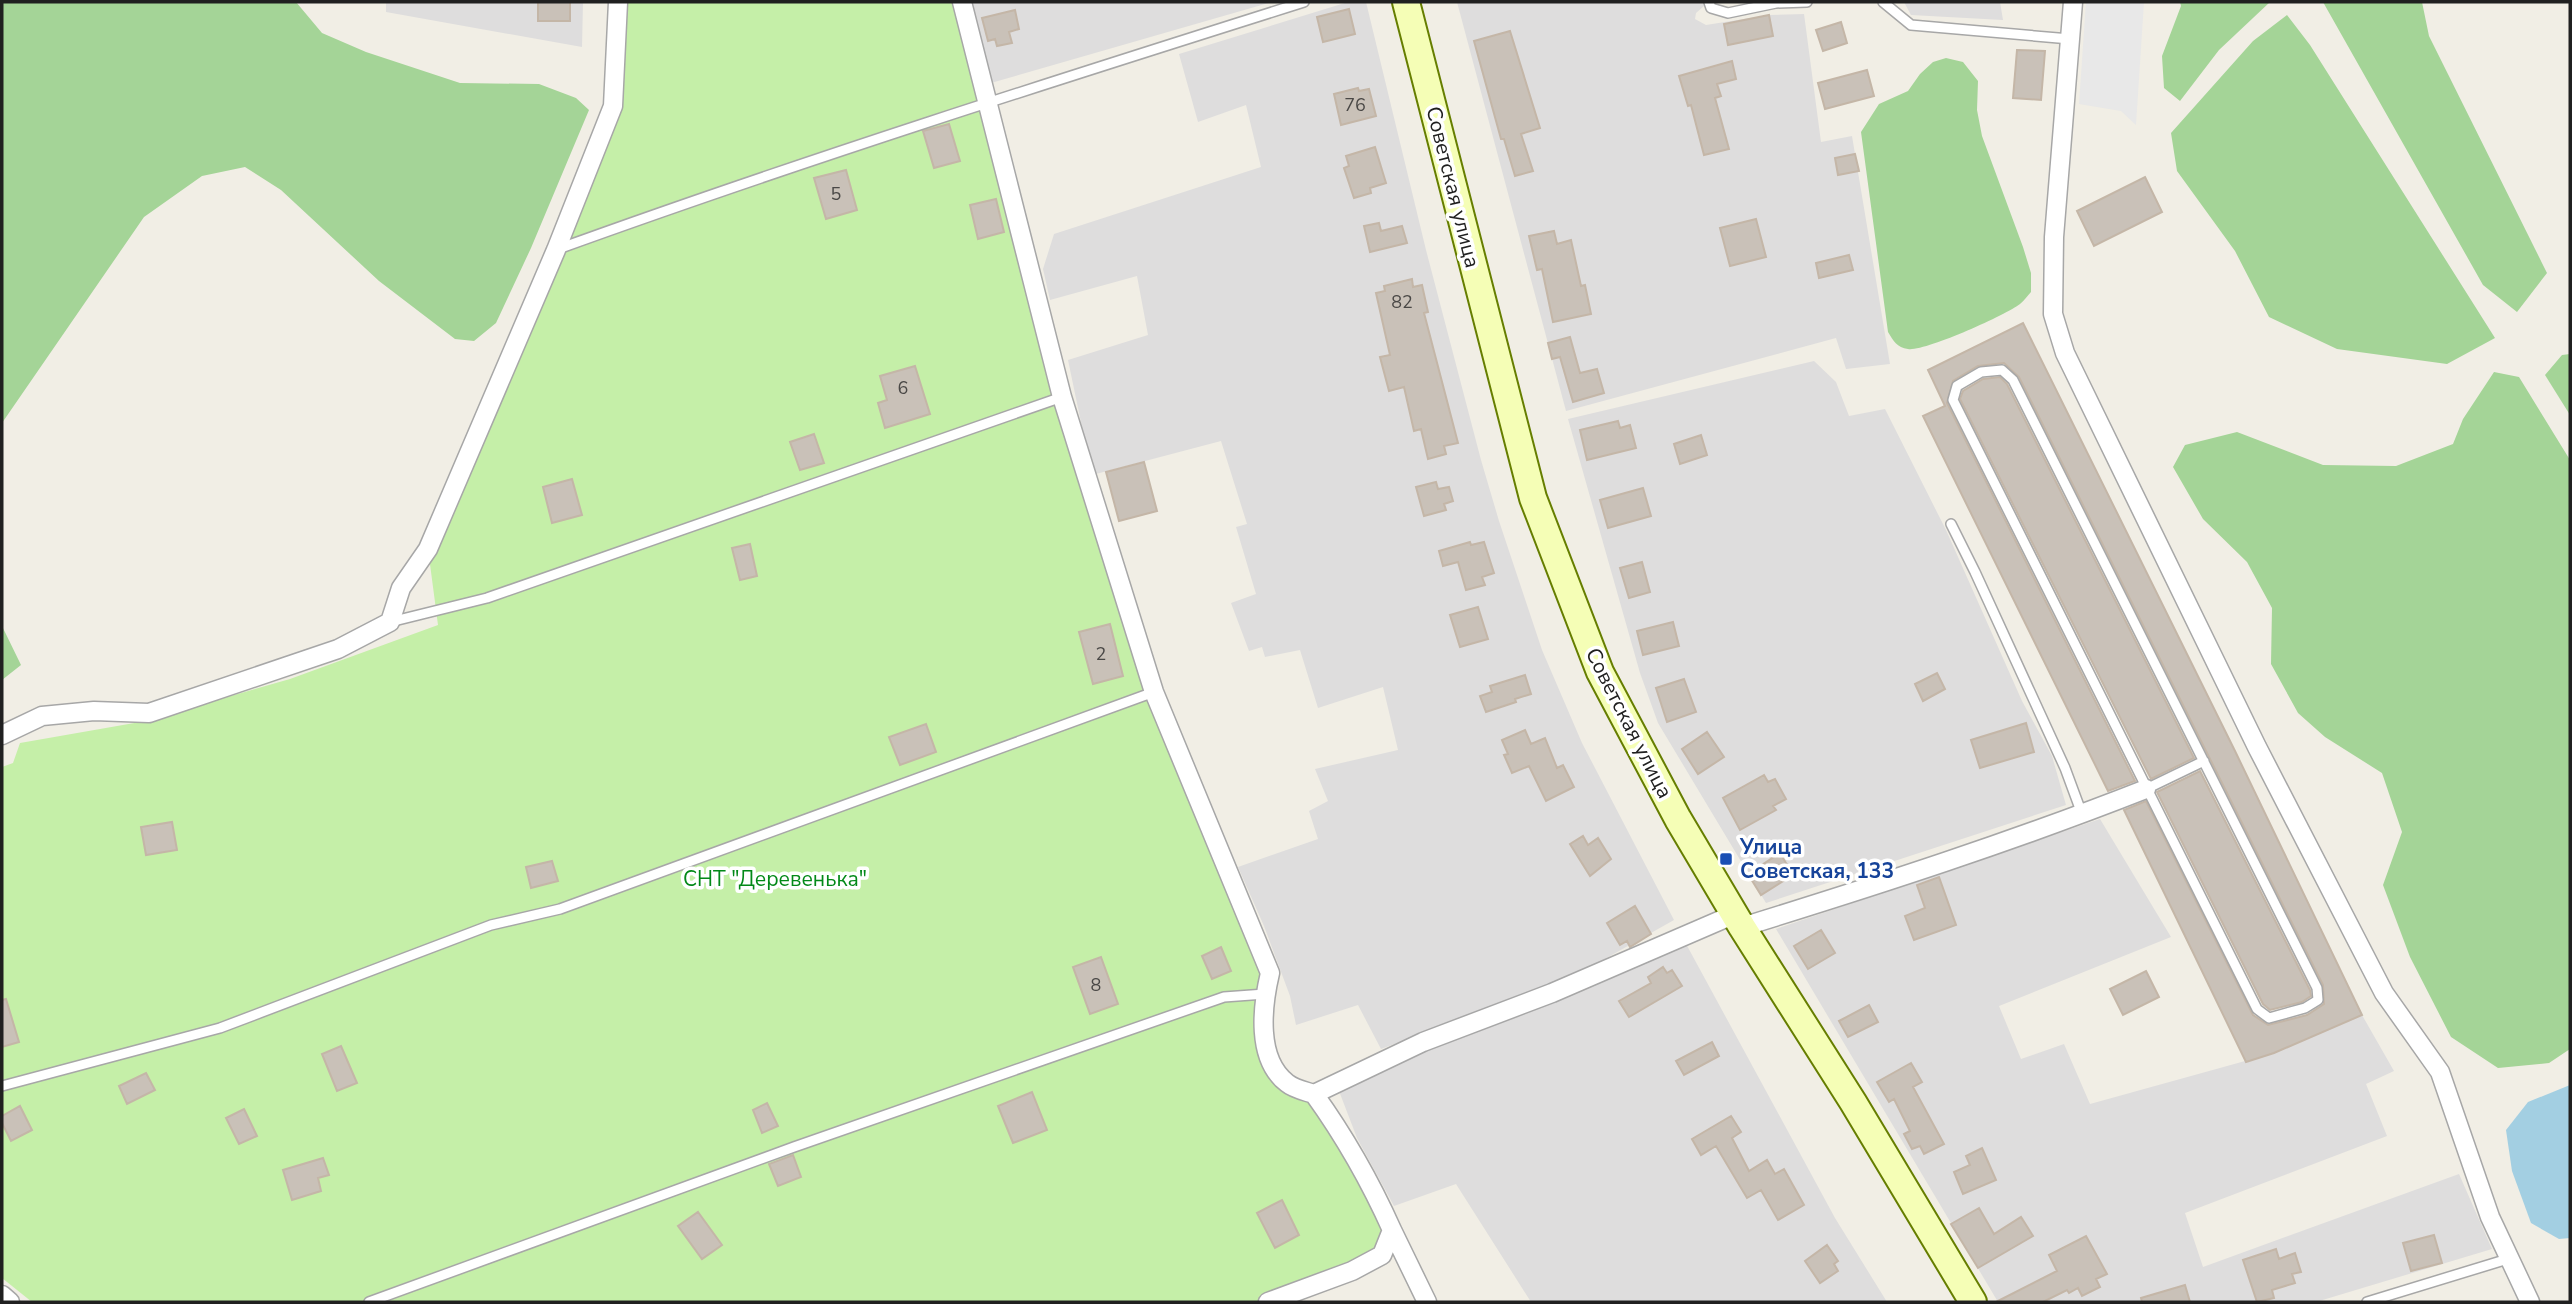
<svg xmlns="http://www.w3.org/2000/svg" width="2572" height="1304" viewBox="0 0 2572 1304" font-family="'Nunito Sans',sans-serif">
	<rect width="100%" height="100%" fill="#f1eee5"/>
	<path fill="#dedddd" d="M386,2H583L582,47L386,12Z
		M970,2H1272L991,83Z
		M1348,2H1366L1426,250L1481,460L1499,521L1542,650L1582,743L1674,920L1571,978L1381,1049L1358,1005L1296,1025L1290,996L1264,926L1238,867L1318,839L1309,811L1328,801L1315,769L1398,750L1383,687L1318,708L1300,650L1265,657L1262,647L1249,651L1231,603L1256,594L1236,527L1247,524L1221,441L1092,475L1068,360L1148,335L1137,276L1050,300L1043,269L1054,234L1261,167L1246,105L1198,122L1179,54Z
		M1457,2H1703L1704,6L1696,13L1695,19L1706,25L1769,15L1804,14L1821,142L1852,136L1890,364L1846,369L1836,338L1566,411Z
		M1904,2H2000L2003,20L1911,15Z
		M1814,361L1836,382L1849,416L1885,409L1946,530L2022,701L2052,756L2066,805L1766,903L1658,723L1640,673L1568,419Z
		M2100,819L2171,937L1999,1006L2021,1059L2064,1044L2090,1104L2274,1053L2362,1015L2394,1071L2366,1084L2387,1136L2185,1213L2203,1267L2459,1174L2492,1249L2316,1302H1998L1776,929Z
		M1685,942L1835,1218L1887,1302H1531L1456,1184L1394,1206L1357,1138L1339,1091L1424,1049Z"/>
	<path fill="#c5efa8" d="M618,2H962L1154,692L1270,973L1271,1065L1314,1094L1392,1230L1382,1255L1268,1302H32L2,1278V767L13,763L20,743L140,722L290,679L438,625L428,549L613,106Z"/>
	<path fill="#a4d497" d="M2,2H296L322,33L366,52L460,83L539,84L576,98L589,110L531,248L496,323L474,341L455,339L379,281L281,190L245,167L202,176L144,217L2,423Z
		M2180,2H2270L2219,50L2180,101L2164,88L2162,56L2181,6Z
		M2323,2H2422L2429,36L2547,273L2517,312L2483,285Z
		M2287,15L2310,45L2495,338L2447,364L2337,349L2269,317L2235,251L2177,171L2171,133L2253,41Z
		M1946,58L1963,62L1978,81L1977,110L1982,136L2023,247L2031,273V292C2028,295 2024,301 2020,304C2006,315 1924,352 1908,349C1897,348 1893,340 1888,332L1861,132L1879,104L1908,91L1920,74L1933,62Z
		M2570,354V415L2545,375L2562,355Z
		M2494,372L2519,377L2570,460V1049L2549,1063L2498,1068L2451,1037L2410,957L2383,885L2402,832L2382,773L2325,737L2298,713L2271,664L2272,608L2247,562L2203,519L2173,467L2185,445L2237,432L2323,465L2396,466L2453,444L2463,419Z
		M2,626L21,665L2,680Z"/>
	<path fill="#e8e8e8" d="M2086,2H2144L2136,125L2121,111L2079,104Z"/>
	<path fill="#a3cfe2" d="M2570,1085V1238L2559,1239L2531,1223L2512,1171L2506,1130L2528,1102Z"/>
	<path fill="#c9c1b8" stroke="#c4b6a7" stroke-width="2" d="M538,2H570V21H538Z
		M1349,9L1355,34L1323,42L1317,17Z
		M1015,10L1019,29L1009,32L1012,43L997,46L995,39L988,41L982,18Z
		M1769,15L1773,36L1728,45L1724,24Z
		M1841,22L1847,43L1823,51L1816,30Z
		M1510,31L1540,128L1521,134L1533,171L1515,176L1504,139H1501L1474,41Z
		M2017,50L2045,51L2041,100L2013,98Z
		M1732,61L1736,79L1717,84L1721,96L1715,98L1729,149L1704,155L1691,105L1688,106L1679,76Z
		M1867,70L1874,96L1825,109L1818,83Z
		M1358,88L1359,91L1369,89L1376,116L1341,125L1334,94Z
		M949,124L960,161L934,168L923,131Z
		M1375,147L1386,183L1370,188L1371,193L1354,198L1344,168L1349,166L1346,156Z
		M1855,154L1859,171L1838,175L1835,158Z
		M846,170L857,210L826,219L814,178Z
		M2145,177L2162,212L2094,246L2077,211Z
		M996,199L1004,232L978,239L970,205Z
		M1756,219L1766,257L1730,266L1720,228Z
		M1379,223L1381,231L1402,226L1407,243L1370,252L1364,226Z
		M1554,231L1557,244L1571,240L1581,286L1585,285L1591,314L1553,322L1542,269L1537,270L1529,236Z
		M1849,255L1853,270L1819,278L1816,263Z
		M1412,279L1413,287L1422,285L1428,312L1424,313L1458,443L1444,446L1446,454L1428,459L1421,429L1414,431L1404,387L1389,391L1380,357L1390,355L1376,293L1385,291L1384,286Z
		M2023,323L2235,751L2362,1015L2274,1053L2246,1062L2124,810L2146,801L2253,1015L2268,1025L2307,1015L2324,1004L2323,985L2019,377L2004,363L1978,366L1953,381L1947,403L2135,781L2108,791L1923,416L1945,406L1928,370Z
		M1570,337L1580,373L1597,369L1604,393L1573,402L1560,357L1552,359L1548,343Z
		M915,366L930,414L885,428L878,403L887,400L880,376Z
		M2000,377L2007,384L2194,758L2151,779L1960,399L1963,391L1983,379Z
		M1618,421L1620,428L1630,425L1636,448L1587,460L1580,430Z
		M814,434L824,463L800,470L790,442Z
		M1701,435L1707,455L1680,464L1674,444Z
		M1144,462L1157,511L1119,521L1106,472Z
		M572,479L582,515L552,523L543,487Z
		M1436,482L1438,489L1449,487L1453,501L1444,504L1446,510L1424,516L1416,487Z
		M1643,488L1651,516L1608,528L1600,500Z
		M1470,542L1471,545L1484,542L1494,573L1482,577L1485,585L1466,590L1458,562L1443,566L1439,551Z
		M750,544L757,576L740,580L732,548Z
		M1642,562L1650,592L1629,598L1620,568Z
		M1478,607L1488,639L1460,647L1450,615Z
		M1673,622L1679,646L1643,655L1637,631Z
		M1110,624L1123,676L1093,684L1079,632Z
		M1937,673L1945,689L1923,701L1915,684Z
		M1525,675L1531,694L1515,699L1516,702L1486,712L1480,696L1492,692L1490,686Z
		M1684,679L1696,712L1667,722L1656,688Z
		M2026,723L2034,752L1980,768L1971,740Z
		M926,724L936,752L900,765L889,737Z
		M1525,730L1531,744L1545,738L1557,768L1563,765L1574,787L1546,801L1529,766L1512,773L1504,755L1508,754L1502,740Z
		M1707,732L1724,757L1698,774L1682,749Z
		M2200,771L2310,990L2311,996L2302,1002L2270,1010L2263,1004L2157,792Z
		M1764,775L1768,782L1775,779L1786,799L1773,806L1776,810L1740,830L1723,798Z
		M172,822L177,850L146,855L141,827Z
		M1583,836L1588,845L1598,838L1611,859L1590,876L1570,844Z
		M1780,853L1793,875L1761,895L1748,874Z
		M552,861L558,881L531,888L526,867Z
		M1939,877L1956,925L1914,940L1905,916L1925,908L1917,885Z
		M1635,906L1651,934L1630,947L1627,941L1620,945L1607,923Z
		M1821,930L1835,953L1808,969L1794,946Z
		M1221,947L1231,971L1212,979L1202,956Z
		M1101,957L1118,1004L1090,1014L1073,967Z
		M1663,967L1667,973L1672,970L1682,986L1629,1017L1619,1001L1651,983L1648,977Z
		M2146,971L2159,997L2123,1015L2110,989Z
		M6,999L19,1042L2,1047V1000Z
		M1869,1005L1878,1022L1848,1037L1839,1021Z
		M1712,1042L1719,1056L1684,1075L1676,1061Z
		M341,1046L357,1083L337,1091L322,1054Z
		M1911,1063L1922,1082L1913,1087L1944,1144L1924,1154L1920,1146L1912,1149L1904,1134L1910,1131L1894,1099L1889,1102L1877,1082Z
		M146,1073L155,1090L127,1104L119,1086Z
		M1032,1092L1047,1130L1013,1143L998,1106Z
		M767,1103L778,1126L762,1133L753,1110Z
		M20,1106L32,1130L11,1141L2,1123V1116Z
		M244,1109L257,1136L239,1144L226,1118Z
		M1731,1116L1741,1132L1732,1138L1749,1171L1767,1160L1775,1174L1784,1169L1804,1205L1778,1220L1761,1190L1747,1198L1716,1146L1701,1155L1692,1139Z
		M1982,1148L1996,1180L1963,1194L1954,1172L1970,1165L1966,1156Z
		M793,1155L801,1177L778,1186L769,1164Z
		M323,1158L329,1175L318,1178L321,1191L292,1200L283,1170Z
		M1282,1200L1299,1235L1275,1248L1257,1213Z
		M1979,1208L1994,1234L2021,1217L2033,1236L1978,1268L1951,1224Z
		M698,1212L722,1245L702,1259L678,1226Z
		M2434,1235L2442,1263L2411,1271L2403,1243Z
		M2086,1236L2107,1274L2096,1279L2100,1287L2082,1296L2078,1288L2069,1293L2067,1290L2043,1302H1996L2057,1271L2049,1255Z
		M1827,1245L1838,1261L1834,1264L1838,1271L1820,1283L1805,1261Z
		M2276,1249L2279,1259L2295,1253L2301,1272L2292,1274L2295,1283L2272,1290L2274,1298L2257,1302L2243,1260Z
		M2185,1285L2190,1302H2142L2141,1298Z"/>
	<g fill="none" stroke-linecap="round" stroke-linejoin="round">
		<defs>
			<path id="lane" d="M1709,2L1711,8L1728,13L1776,3L1807,2
				M1883,2L1911,25L2070,39
				M558,249C804,160 1054,81 1304,2
				M2002,370L2013,380L2317,988L2318,1000L2305,1008L2269,1018L2257,1009L1953,400L1957,386L1981,372Z
				M1951,524L1975,572L2065,768L2082,814
				M390,622L487,598L1062,397
				M2146,789L2204,761
				M2,1086L220,1028L491,925L560,909L1154,692
				M369,1302L794,1147L1224,997L1265,994
				M2367,1302L2511,1258"/>
			<path id="street" d="M962,2L1062,397L1154,692L1270,973C1262,1007 1256,1059 1287,1083C1294,1089 1305,1091 1314,1094L1423,1042L1552,993L1735,914
				M2073,2L2054,237L2053,314L2065,353L2257,747L2384,993L2440,1072L2490,1217L2530,1302
				M2,735L42,716L94,711L149,713L338,649L390,622L401,588L428,549L556,250L613,106L618,2
				M1742,927C1878,885 2014,841 2146,789
				M1392,1230L1427,1302
				M2,1295L10,1302
				M1268,1302L1352,1271L1382,1255L1392,1230C1370,1181 1345,1137 1314,1094"/>
			<path id="secondary" d="M1406,2L1533,498L1600,672L1678,819L1742,927L1853,1102L1973,1302"/>
		</defs>
		<use href="#lane" stroke="#a7a7a7" stroke-width="12"/>
		<use href="#street" stroke="#a7a7a7" stroke-width="21"/>
		<use href="#secondary" stroke="#667e00" stroke-width="30"/>
		<use href="#lane" stroke="#fff" stroke-width="9"/>
		<use href="#street" stroke="#fff" stroke-width="18"/>
		<use href="#secondary" stroke="#f5feb6" stroke-width="26"/>
	</g>
	<rect fill="#1a4fb4" stroke="#fff" stroke-width="2.5" x="1719" y="852" width="14" height="14" rx="3.5"/>
	<g text-anchor="middle" dominant-baseline="central" stroke-width="7" stroke-linejoin="round" paint-order="stroke">
		<g font-size="18" fill="#4a4846">
			<text x="1355" y="105">76</text>
			<text x="836" y="194">5</text>
			<text x="1402" y="302">82</text>
			<text x="903" y="388">6</text>
			<text x="1101" y="654">2</text>
			<text x="1096" y="985">8</text>
		</g>
		<g font-size="21" fill="#202020" stroke="#fff">
			<text transform="translate(1453 187) rotate(76)">Советская улица</text>
			<text transform="translate(1629 723) rotate(63)">Советская улица</text>
		</g>
		<g font-size="21" font-weight="bold" fill="#164399" stroke="#fff" text-anchor="start">
			<text x="1740" y="847">Улица<tspan x="1740" dy="24">Советская, 133</tspan></text>
		</g>
		<g font-size="21" fill="#038918" stroke="#fff">
			<text x="775" y="879">СНТ "Деревенька"</text>
		</g>
	</g>
	<rect width="2572" height="1304" fill="none" stroke="#202020" stroke-width="7"/>
</svg>
